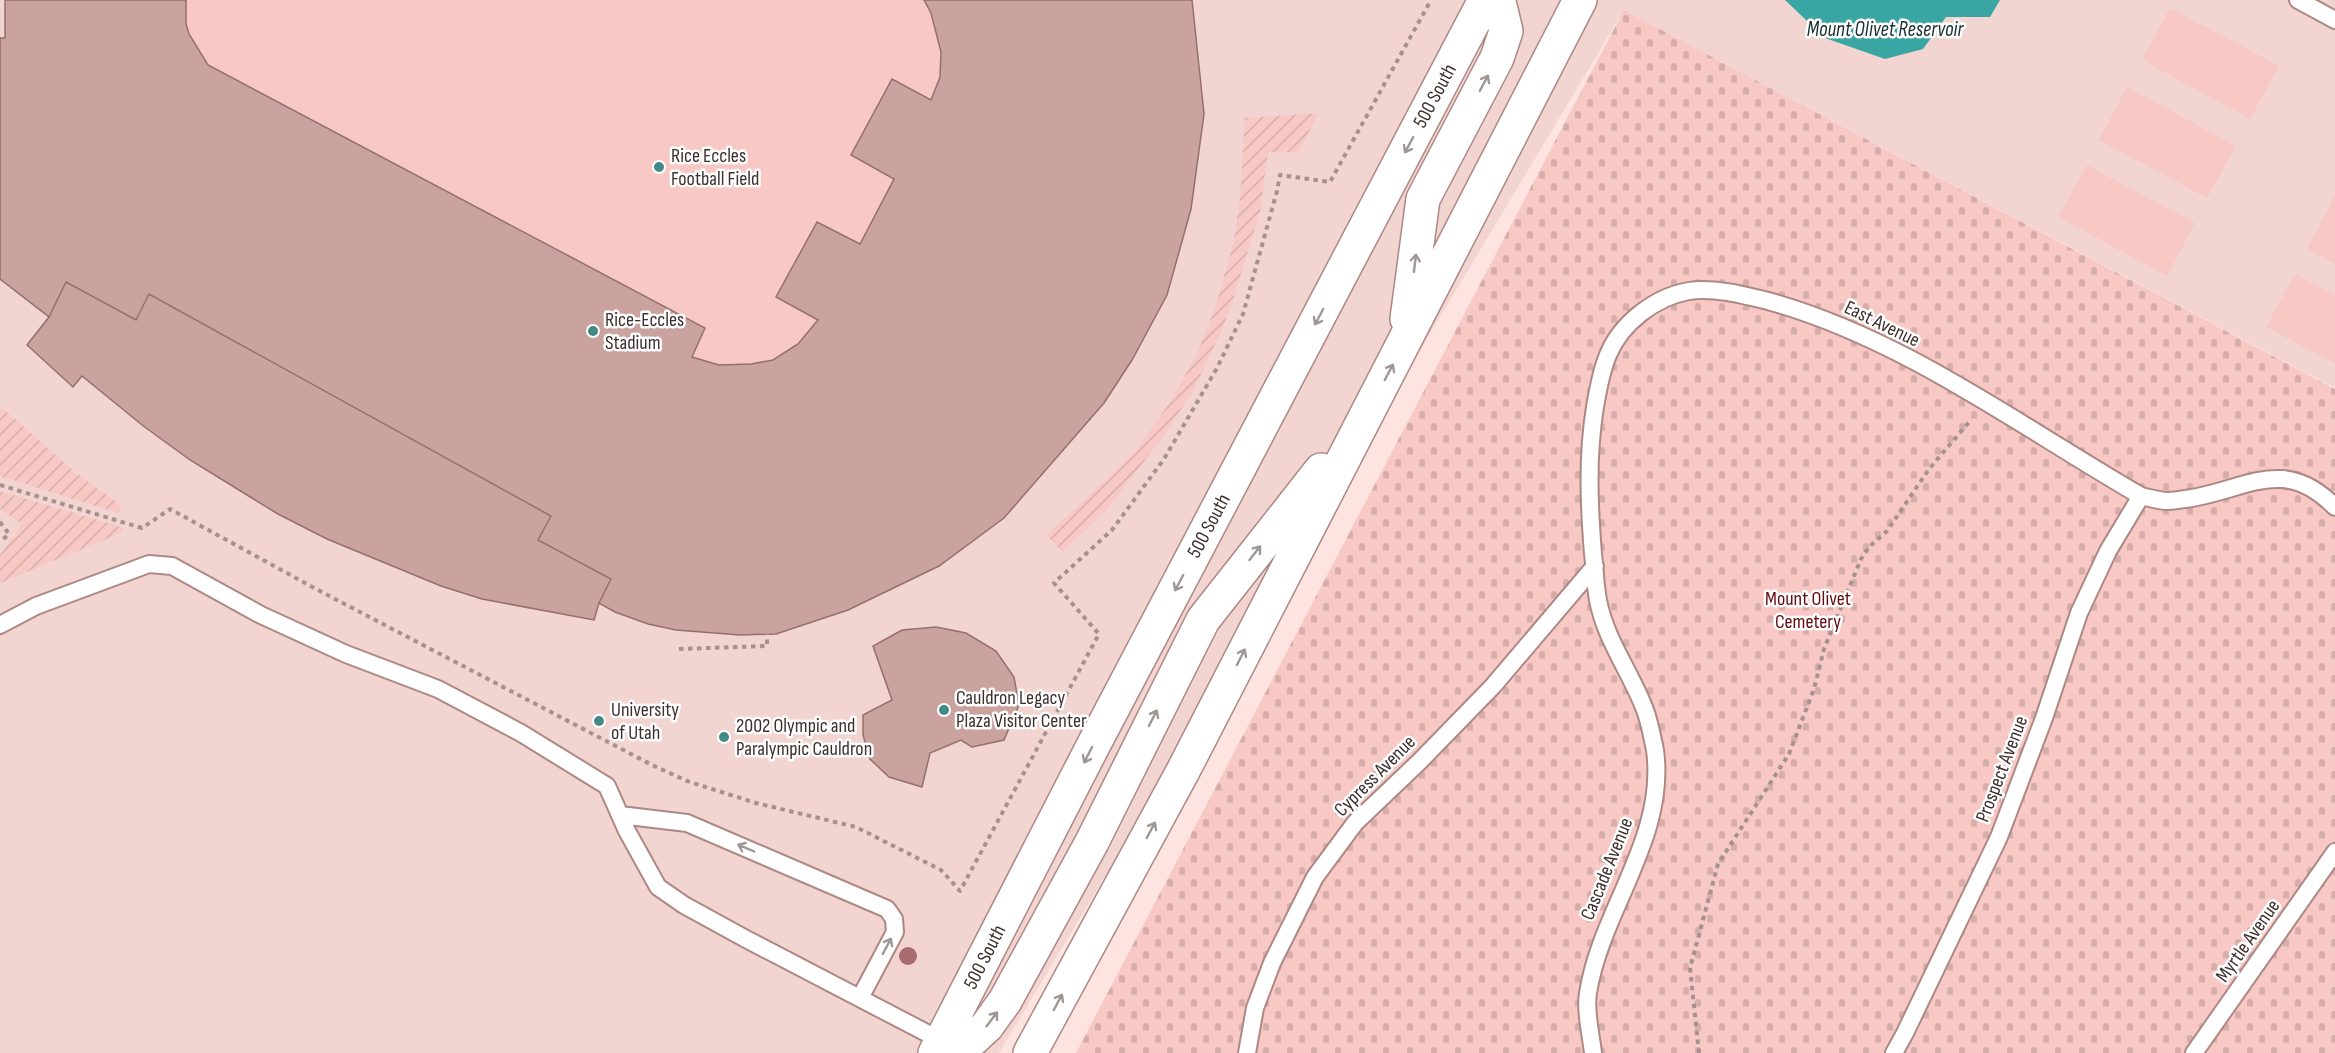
<svg xmlns="http://www.w3.org/2000/svg" width="2335" height="1053" viewBox="0 0 2335 1053" font-family="'Sofia Sans Condensed',sans-serif">
	<defs>
		<pattern id="cemetery-stones" width="16" height="16" patternUnits="userSpaceOnUse" patternTransform="scale(1.5)"><rect width="16" height="16" fill="#f8c9c4"/><path d="M2 7V4a2 2 0 0 1 4 0v3zM10 15v-3a2 2 0 0 1 4 0v3z" fill="#d6ada9"/></pattern>
		<pattern id="garden-furrows" width="10" height="10" patternUnits="userSpaceOnUse" patternTransform="scale(1.5)"><rect width="10" height="10" fill="#f8c9c4"/><path d="M-1 1l2-2M0 10L10 0M9 11l2-2" fill="none" stroke="#d6ada9"/></pattern>
	</defs>
	<rect width="100%" height="100%" fill="#fde4e1"/>
	<path fill="#f2d4d1" d="M0,0H2335V388L1624,10L999,1053H0Z"/>
	<path fill="url(#cemetery-stones)" d="M1624,10L2335,389V1053H1076Z"/>
	<path fill="url(#garden-furrows)" d="M1319,113L1298,152H1268L1260,212L1233,300L1222,330L1193,391L1160,441L1105,512L1062,552L1047,535L1136,451L1170,402L1196,356L1215,309L1233,244L1240,199L1245,118Z
		M0,406L76,473L121,505L118,513L0,476Z
		M0,491L115,525L122,528L123,532L0,583V555L22,524L0,509Z"/>
	<path fill="#f8c9c4" d="M5,0H1192L1204,114L1191,209L1167,295L1132,360L1104,403L1004,518L939,566L848,610L776,634L740,635L676,630L648,624L599,603L594,620C557,613 518,608 482,599C452,591 424,579 396,568C275,520 182,458 82,377L73,387L27,345L49,317L0,279V38H5Z
		M2170,8L2279,66L2250,119L2142,60Z
		M2127,87L2236,146L2207,198L2099,140Z
		M2087,165L2195,223L2167,276L2058,217Z
		M2335,196V264L2307,249Z
		M2295,274L2335,295V363L2266,327Z"/>
	<path fill="#3aa6a3" d="M1785,0H2000L1990,17H1946L1923,49L1885,59L1825,38Z"/>
	<path fill="#caa39f" stroke="#94706c" stroke-width="1.5" d="M5,0H186V24L189,34L208,65L705,328L692,357L719,365L751,364L773,360L798,344L818,320L776,297L817,222L860,244L894,179L851,155L892,79L931,100L940,77L941,52L931,13L924,0H1192L1204,114L1191,209L1167,295L1132,360L1104,403L1004,518L939,566L848,610L776,634L740,635L676,630L648,624L615,612L599,603L594,620L482,599L441,586L327,539L278,514L190,460L142,425L82,376L73,387L27,345L49,317L0,279V38H5Z
		M66,282L136,320L149,294L551,516L538,540L611,579L599,603L594,620L482,599L441,586L327,539L278,514L190,460L142,425L82,376L73,387L27,345L49,317Z
		M936,627L966,633L996,651L1014,677L1019,705L1004,740L972,747L961,740L930,753L922,787L889,777L870,759L863,735V715L892,700L873,646L902,630Z"/>
	<g fill="none" stroke-linecap="round" stroke-linejoin="round">
		<defs>
			<path id="service" d="M2298,0L2335,20
				M0,625L36,606L149,564L172,566L261,615L346,654L438,689L521,733L607,786L627,831L658,887L684,905L746,939L942,1041
				M620,815L687,823L887,909L894,919L895,932L860,998
				M1247,1053L1255,1008L1272,963L1315,877L1355,823L1419,762L1493,686L1595,566
				M1593,1053C1591,1035 1585,1011 1588,993C1601,910 1667,838 1655,750C1652,736 1649,718 1643,705C1629,670 1605,638 1598,600C1595,585 1595,569 1593,554C1589,503 1587,457 1595,407C1598,390 1601,371 1608,355C1621,323 1655,297 1689,291C1713,287 1744,295 1768,301C1903,338 2021,427 2141,496C2150,498 2159,501 2168,501C2176,501 2184,499 2192,498C2249,488 2285,456 2335,507
				M1894,1053L1905,1033L1999,837L2044,718L2079,613L2108,551L2141,496
				M2194,1053L2335,852"/>
			<path id="primary" d="M1407,319L1423,199L1497,58L1506,31L1500,6L1496,0
				M935,1053L1094,744L1485,0
				M947,1053L942,1041L973,1039L987,1026L1005,1001L1092,842L1203,620L1321,470
				M1030,1053L1183,771L1580,0"/>
		</defs>
		<use href="#service" stroke="#ad8884" stroke-width="20"/>
		<use href="#primary" stroke="#ad8884" stroke-width="36"/>
		<path stroke="#a5918e" stroke-width="4" stroke-dasharray="4.5 4.5" stroke-linecap="butt" d="M0,485L142,528L170,509L316,589L652,765L687,781L756,803L856,827L941,870L960,891L1099,634L1054,583L1112,530L1164,459L1217,368L1243,314L1277,191L1280,175L1330,182L1431,0
			M0,522L9,534L0,542
			M679,649L767,646V634
			M1699,1053L1690,968L1718,864L1789,754L1814,689L1824,649L1861,559L1869,547L1887,531L1929,469L1970,421"/>
		<use href="#service" stroke="#fff" stroke-width="16"/>
		<use href="#primary" stroke="#fff" stroke-width="33"/>
	</g>
	<circle fill="#a86c6e" cx="908" cy="956" r="9"/>
	<defs><path id="oneway-shaft" d="M-6 0H5M1.5-3L5.5 0L1.5 3" fill="none" stroke-width="1.6" stroke-linecap="round" stroke-linejoin="round" transform="scale(1.5)"/></defs>
	<g stroke="#9e9796">
		<use href="#oneway-shaft" transform="translate(1484 83) rotate(-62)"/>
		<use href="#oneway-shaft" transform="translate(1409 145) rotate(118)"/>
		<use href="#oneway-shaft" transform="translate(1415 263) rotate(-83)"/>
		<use href="#oneway-shaft" transform="translate(1319 317) rotate(118)"/>
		<use href="#oneway-shaft" transform="translate(1389 372) rotate(-62)"/>
		<use href="#oneway-shaft" transform="translate(1255 553) rotate(-52)"/>
		<use href="#oneway-shaft" transform="translate(1179 583) rotate(118)"/>
		<use href="#oneway-shaft" transform="translate(1241 657) rotate(-63)"/>
		<use href="#oneway-shaft" transform="translate(1153 718) rotate(-63)"/>
		<use href="#oneway-shaft" transform="translate(1088 755) rotate(117)"/>
		<use href="#oneway-shaft" transform="translate(1151 830) rotate(-62)"/>
		<use href="#oneway-shaft" transform="translate(746 848) rotate(-157)"/>
		<use href="#oneway-shaft" transform="translate(887 946) rotate(-62)"/>
		<use href="#oneway-shaft" transform="translate(1058 1002) rotate(-62)"/>
		<use href="#oneway-shaft" transform="translate(992 1019) rotate(-53)"/>
	</g>
	<g fill="#428a87" stroke="#fff" stroke-width="2">
		<circle cx="659" cy="167" r="6"/>
		<circle cx="593" cy="331" r="6"/>
		<circle cx="944" cy="710" r="6"/>
		<circle cx="599" cy="721" r="6"/>
		<circle cx="724" cy="737" r="6"/>
	</g>
	<g text-anchor="middle" dominant-baseline="central" stroke-width="5" stroke-linejoin="round" paint-order="stroke">
		<g font-size="20" fill="#3e2f2d" stroke="#fff">
			<text transform="translate(1435 96) rotate(-62)">500 South</text>
			<text transform="translate(1882 324) rotate(26)">East Avenue</text>
			<text transform="translate(1209 526) rotate(-62)">500 South</text>
			<text transform="translate(2002 769) rotate(-69)">Prospect Avenue</text>
			<text transform="translate(1375 776) rotate(-45)">Cypress Avenue</text>
			<text transform="translate(1607 869) rotate(-68)">Cascade Avenue</text>
			<text transform="translate(2248 941) rotate(-55)">Myrtle Avenue</text>
			<text transform="translate(985 957) rotate(-63)">500 South</text>
		</g>
		<g font-size="20" fill="#3e2f2d" stroke="#fff" text-anchor="start">
			<text x="671" y="156">Rice Eccles<tspan x="671" dy="23">Football Field</tspan></text>
			<text x="605" y="320">Rice-Eccles<tspan x="605" dy="23">Stadium</tspan></text>
			<text x="956" y="698">Cauldron Legacy<tspan x="956" dy="23">Plaza Visitor Center</tspan></text>
			<text x="611" y="710">University<tspan x="611" dy="23">of Utah</tspan></text>
			<text x="736" y="726">2002 Olympic and<tspan x="736" dy="23">Paralympic Cauldron</tspan></text>
		</g>
		<g font-size="20" fill="#63090f" stroke="#fff">
			<text x="1808" y="599">Mount Olivet<tspan x="1808" dy="23">Cemetery</tspan></text>
		</g>
		<g font-size="21" font-style="italic" fill="#172f2e" stroke="#fff">
			<text x="1885" y="29">Mount Olivet Reservoir</text>
		</g>
	</g>
</svg>
